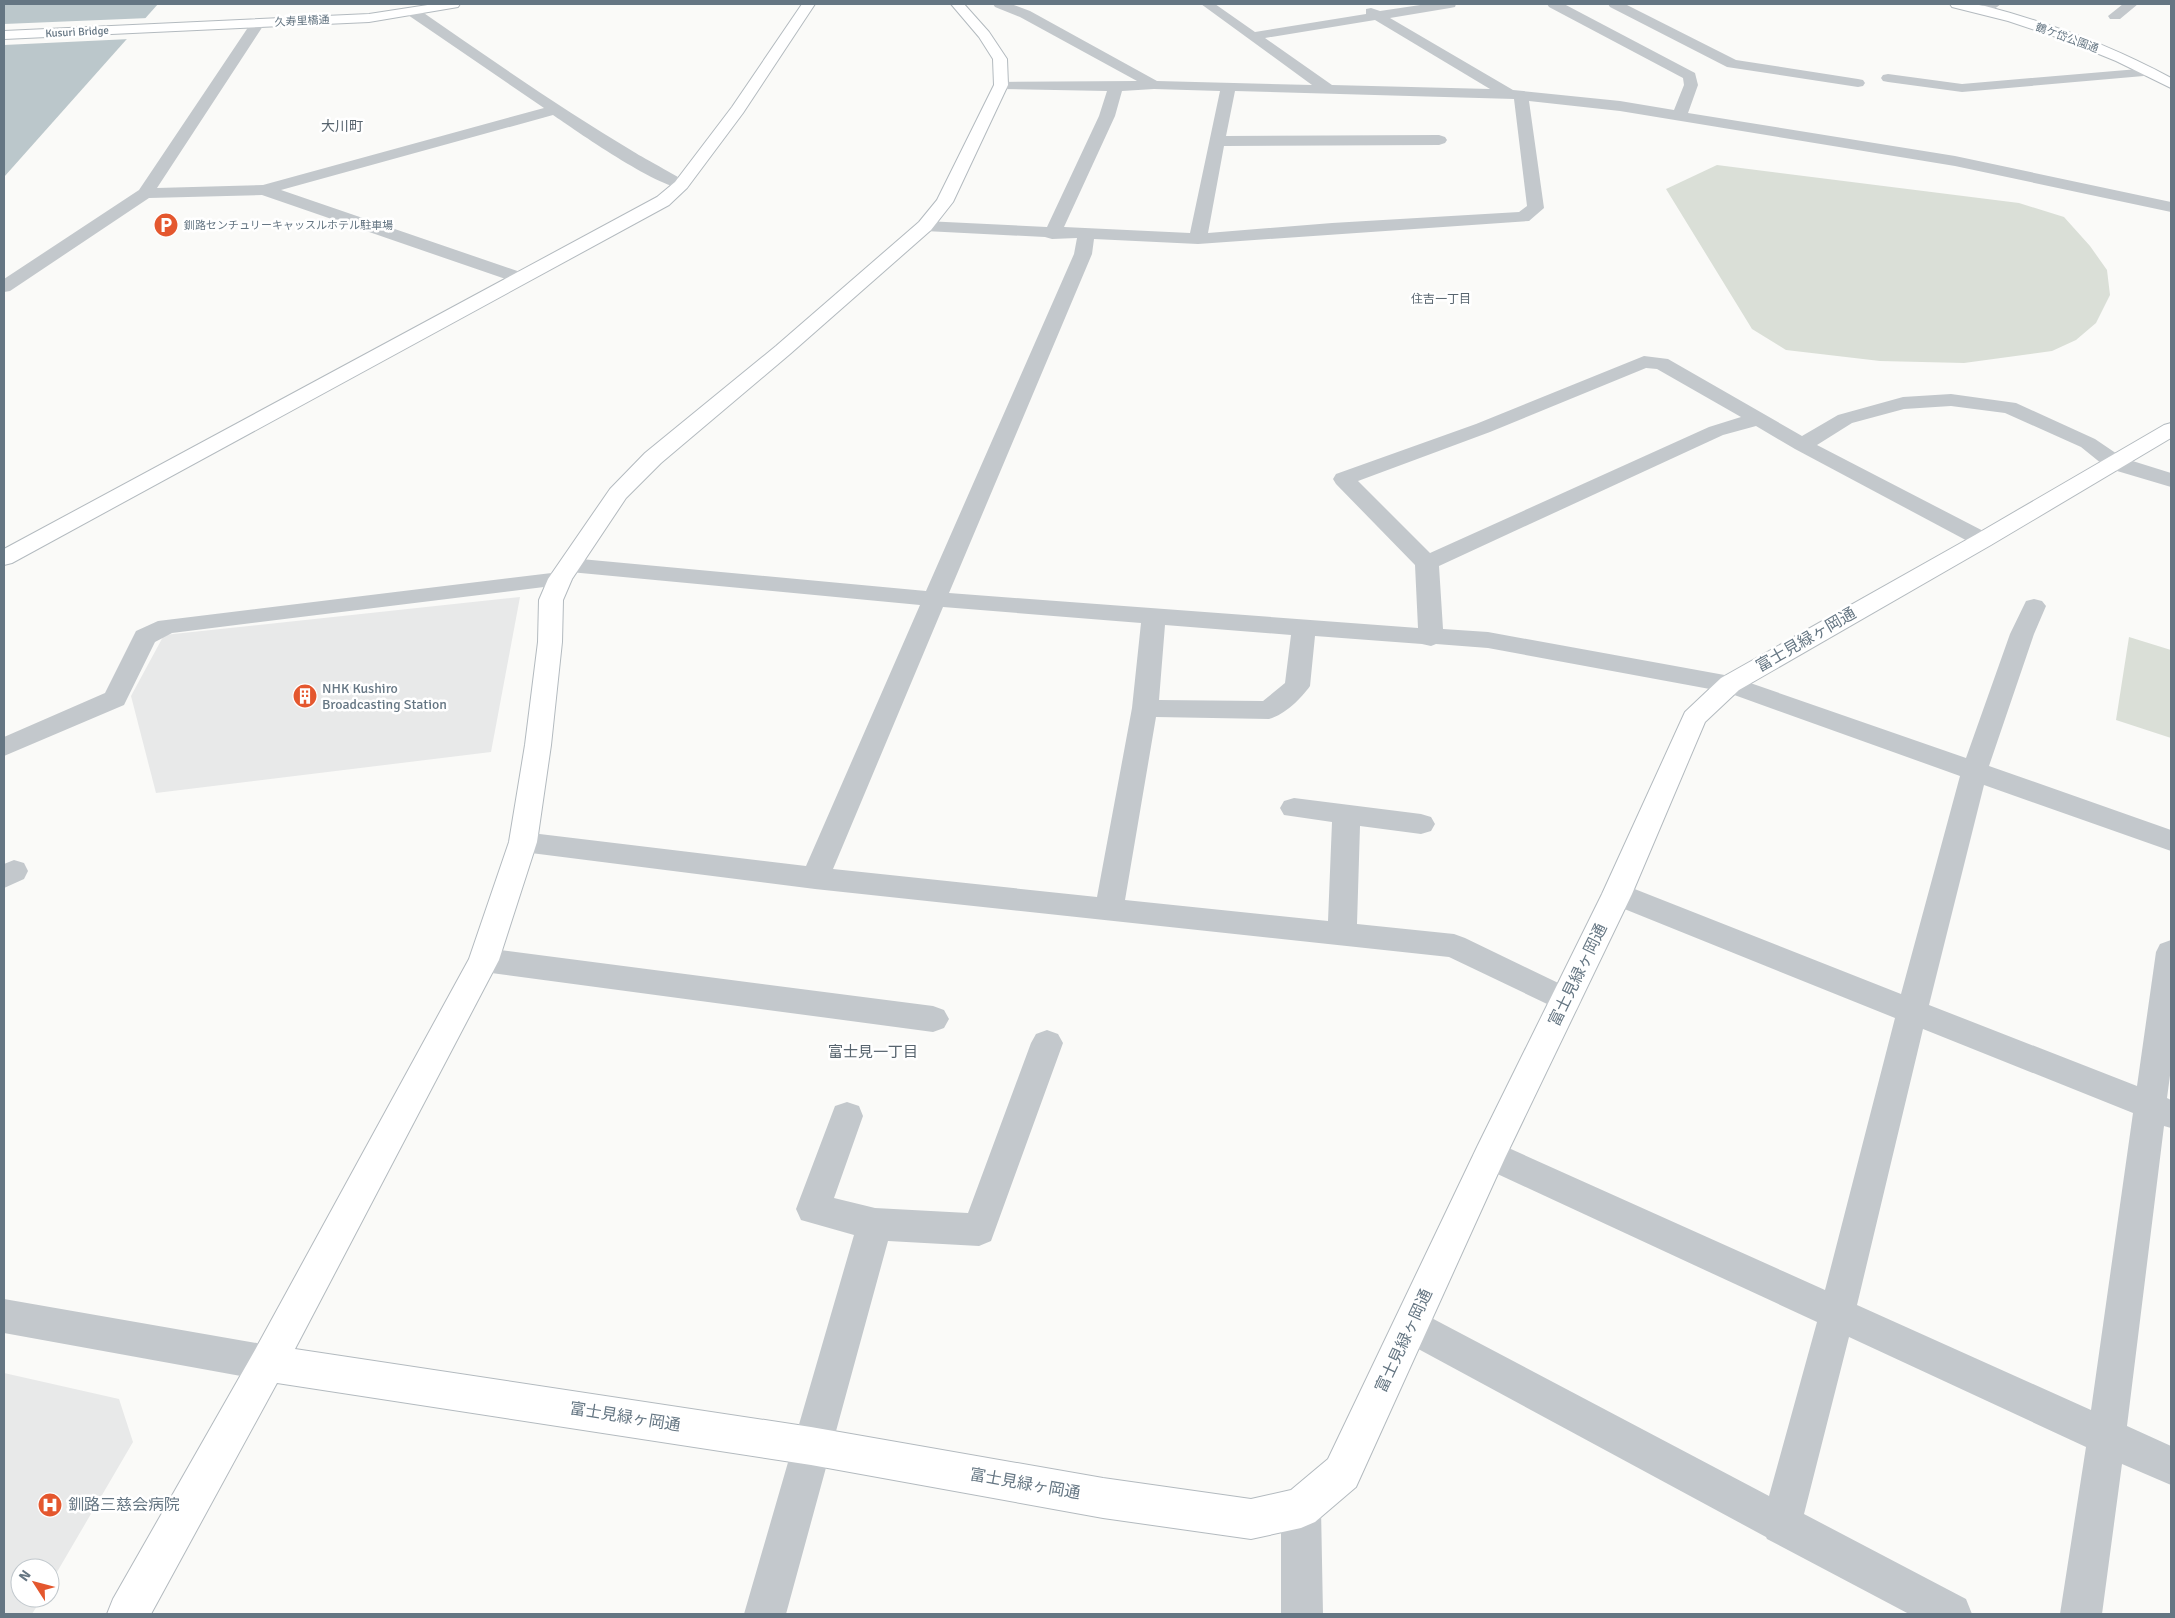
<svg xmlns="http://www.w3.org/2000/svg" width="2175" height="1618" viewBox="0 0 2175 1618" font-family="Signika,'Noto Sans JP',sans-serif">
	<rect width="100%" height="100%" fill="#fafaf8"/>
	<path fill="#e8e9e9" d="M520,597L491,752L156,793L131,696L164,635Z
		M4,1373L119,1399L133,1442L50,1584V1568H20V1598H42L32,1614H4Z"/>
	<path fill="#dadfd7" d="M1717,165L2019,203L2064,217L2090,246L2107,270L2110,295L2096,323L2076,340L2052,351L1964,363L1880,361L1786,350L1752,329L1666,189Z
		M2129,637L2171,650V738L2116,720Z"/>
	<path fill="#bbc7cb" d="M4,4H158L4,177Z"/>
	<path fill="#fafaf8" d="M149,18L130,39L4,45V24Z"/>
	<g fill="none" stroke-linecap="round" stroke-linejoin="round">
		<defs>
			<path id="secondary" d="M434,4H460L458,7L369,22L4,39V31L369,14Z
				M802,4H815L743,113L687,188L669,205L12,563L4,565V549L657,197L675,182L732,107Z
				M951,4H964L989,32L1007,59L1008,85L953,202L931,230L790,354L661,463L626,498L572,579L563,600L562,642L551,745L537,842L499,960L295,1349L811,1427L1103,1478L1251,1499L1291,1490L1328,1459L1478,1145L1602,894L1685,712L1721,678L1975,535L2164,425L2171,423V438L1991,545L1739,690L1705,722L1632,894L1505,1158L1356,1487L1315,1522L1301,1528L1251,1539L1103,1518L811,1465L277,1383L151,1614H107L113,1599L255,1350L469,959L509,842L525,745L538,642L539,600L548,579L610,489L645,453L776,346L919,222L937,200L994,85L993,59L979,37Z
				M1950,4H1973L1985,6C2050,23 2112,46 2171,78V88L2116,61L2062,39L2008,21L1952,7Z"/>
		</defs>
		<use href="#secondary" stroke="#b3babf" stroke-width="2"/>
		<path fill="#c3c8cc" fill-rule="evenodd" d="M993,4H1011L1030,11L1157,81L1312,85L1201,4H1215L1255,32L1366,14V9L1371,8L1380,11L1427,4H1456L1455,7L1450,8L1390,18L1513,90L1620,101L1674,110L1684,85L1683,78L1549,7L1547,4H1564L1695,73L1698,85L1688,113L1955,156L2171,202V212L1955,166L1620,111L1529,101L1544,208L1529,221L1198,244L1094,239L1092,254L949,593L1418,628L1415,565L1336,484L1333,479L1336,474L1476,424L1644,356L1668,359L1802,436L1838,415L1903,397L1951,394L2016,403L2095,439L2123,458L2171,473V487L2107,468L2081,447L2005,413L1951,406L1904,409L1852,423L1817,445L1991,535L1994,540L1991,545L1983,547L1975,545L1795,449L1756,426L1723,435L1439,566L1443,629L1488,632L1730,676L1966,758L2010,634L2026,601L2034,599L2042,601L2046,606L2034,634L1989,766L2171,830V851L1984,785L1929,1005L2137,1086L2156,952L2160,944L2171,940V1068L2167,1098L2171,1100V1128L2164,1126L2127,1426L2171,1446V1485L2122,1464L2102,1614H2060L2086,1447L1849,1337L1804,1514L1966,1599L1972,1614H1909L1767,1539L1766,1537L1398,1338L1393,1326L1398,1314L1411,1308L1424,1314L1769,1496L1817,1322L1478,1165L1473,1155L1478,1145L1490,1140L1502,1145L1825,1290L1895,1018L1607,902L1602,894L1607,886L1617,883L1627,886L1901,994L1960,776L1726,692L1488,648L1436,644L1431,646L1422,644L1315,636L1310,686C1301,699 1284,715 1269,719L1156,717L1125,900L1328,921L1332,822L1284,815L1280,808L1284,801L1294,798L1421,814L1431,817L1435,824L1431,831L1421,834L1360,826L1357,924L1454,934L1465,938L1577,992L1581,1001L1577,1010L1566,1013L1449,957L815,889L523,852L513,849L509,842L513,835L523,832L806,866L920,605L570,572L562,570L558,565L562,560L570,558L926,591L1074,254L1077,238L1052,239L1045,237L925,231L919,230L916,226L919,222L925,221L1047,227L1099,116L1107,91L1001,89L996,88L994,85L996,82L1137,81L1020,17L995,7ZM1375,20L1490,89L1332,85L1265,38ZM1154,89L1220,91L1190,233L1064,227L1115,116L1122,91ZM1235,91L1514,99L1527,206L1519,212L1332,223L1208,233L1224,146L1439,145L1445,143L1447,140L1445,137L1439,135L1226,136ZM1646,368L1657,369L1741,417L1709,427L1430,553L1358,481L1490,432ZM943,607L1141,623L1132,708L1097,897L833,869ZM1165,625L1291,635L1285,683L1263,701L1159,700ZM1923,1029L2133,1113L2091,1410L1857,1305Z
			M1608,4H1625L1736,60L1858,79L1863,80L1865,83L1863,86L1858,87L1727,67L1610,7Z
			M1985,4H2001L1989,13H1979L1977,10Z
			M2123,4H2138L2120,19H2110L2108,16Z
			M413,8L418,9C489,58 560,108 634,152C643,158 686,180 689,185L687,188C666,194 575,130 553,115L281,190L526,274L529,278L526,282L520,283L514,282L262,195L149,198L10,291L4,292V279L139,190L253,20H263L265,23L157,188L263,185L544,108L408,15L406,12Z
			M2150,68L2155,69L2157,72L2155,75L1962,92L1888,82L1883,81L1881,78L1883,75L1888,74L1962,84Z
			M560,572L568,574L572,579L568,584L172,633L155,642L124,705L4,756V737L105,693L136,631L158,621Z
			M14,860L24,863L28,871L24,879L4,888V864Z
			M484,948L933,1006L944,1010L949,1019L944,1028L933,1032L484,972L473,968L469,960L473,952Z
			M1047,1030L1058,1034L1063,1043L991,1241L979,1246L888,1241L786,1614H744L854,1235L801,1220L796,1209L835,1106L847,1102L859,1106L863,1116L834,1198L875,1208L968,1213L1031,1043L1036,1034Z
			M4,1299L268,1345L281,1350L287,1363L281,1376L268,1381L4,1333Z
			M1301,1488L1315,1494L1321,1508L1323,1614H1281V1508L1287,1494Z"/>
		<use href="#secondary" fill="#fff" fill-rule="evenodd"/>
	</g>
	<defs>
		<symbol id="parking-disc" viewBox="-11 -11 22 22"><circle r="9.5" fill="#e4572e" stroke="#fff"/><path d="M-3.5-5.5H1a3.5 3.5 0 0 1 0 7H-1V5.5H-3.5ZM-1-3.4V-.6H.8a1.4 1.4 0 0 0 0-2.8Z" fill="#fff"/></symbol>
		<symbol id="building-disc" viewBox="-11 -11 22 22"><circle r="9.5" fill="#e4572e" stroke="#fff"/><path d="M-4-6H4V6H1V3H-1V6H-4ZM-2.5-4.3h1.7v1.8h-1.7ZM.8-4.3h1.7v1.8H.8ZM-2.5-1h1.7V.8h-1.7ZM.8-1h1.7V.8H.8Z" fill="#fff"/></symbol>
		<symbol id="hospital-disc" viewBox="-11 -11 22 22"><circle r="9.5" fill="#e4572e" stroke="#fff"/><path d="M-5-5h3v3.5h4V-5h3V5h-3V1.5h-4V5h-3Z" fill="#fff"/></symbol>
	</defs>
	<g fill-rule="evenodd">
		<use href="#parking-disc" x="152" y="211" width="28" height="28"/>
		<use href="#building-disc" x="291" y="682" width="28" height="28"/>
		<use href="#hospital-disc" x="36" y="1491" width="28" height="28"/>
	</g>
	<g text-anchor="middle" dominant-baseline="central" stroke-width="5" stroke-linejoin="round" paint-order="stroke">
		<g font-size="11" fill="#657683" stroke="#fff">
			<text transform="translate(302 21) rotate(-3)">久寿里橋通</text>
			<text transform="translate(77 32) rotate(-3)">Kusuri Bridge</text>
			<text transform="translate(2067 38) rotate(20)">鶴ケ岱公園通</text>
		</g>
		<g font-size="11" fill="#657683" stroke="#fff" text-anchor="start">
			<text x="184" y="225">釧路センチュリーキャッスルホテル駐車場</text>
		</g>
		<g font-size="12" fill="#57646e" stroke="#fff">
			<text x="1441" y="299">住吉一丁目</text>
		</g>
		<g font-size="14" fill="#57646e" stroke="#fff">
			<text x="342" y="126">大川町</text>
		</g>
		<g font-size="14" fill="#657683" stroke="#fff" text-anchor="start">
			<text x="322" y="688">NHK Kushiro<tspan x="322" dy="16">Broadcasting Station</tspan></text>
		</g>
		<g font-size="15" fill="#57646e" stroke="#fff">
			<text x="873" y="1052">富士見一丁目</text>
		</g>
		<g font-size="16" fill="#657683" stroke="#fff">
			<text transform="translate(1806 640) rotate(-30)">富士見緑ヶ岡通</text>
			<text transform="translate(1578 975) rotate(-64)">富士見緑ヶ岡通</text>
			<text transform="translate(1404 1341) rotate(-65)">富士見緑ヶ岡通</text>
			<text transform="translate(625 1417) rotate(9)">富士見緑ヶ岡通</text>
			<text transform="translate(1025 1484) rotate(10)">富士見緑ヶ岡通</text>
		</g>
		<g font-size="16" fill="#657683" stroke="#fff" text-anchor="start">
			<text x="68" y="1505">釧路三慈会病院</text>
		</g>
	</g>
	<rect width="2175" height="1618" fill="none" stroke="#657683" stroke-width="10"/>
	<g transform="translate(35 1583) rotate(306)"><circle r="24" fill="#ffffff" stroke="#c1c8cd"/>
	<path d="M0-4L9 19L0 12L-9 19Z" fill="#e4572e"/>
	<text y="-8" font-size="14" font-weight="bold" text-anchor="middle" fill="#657683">N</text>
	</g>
</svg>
